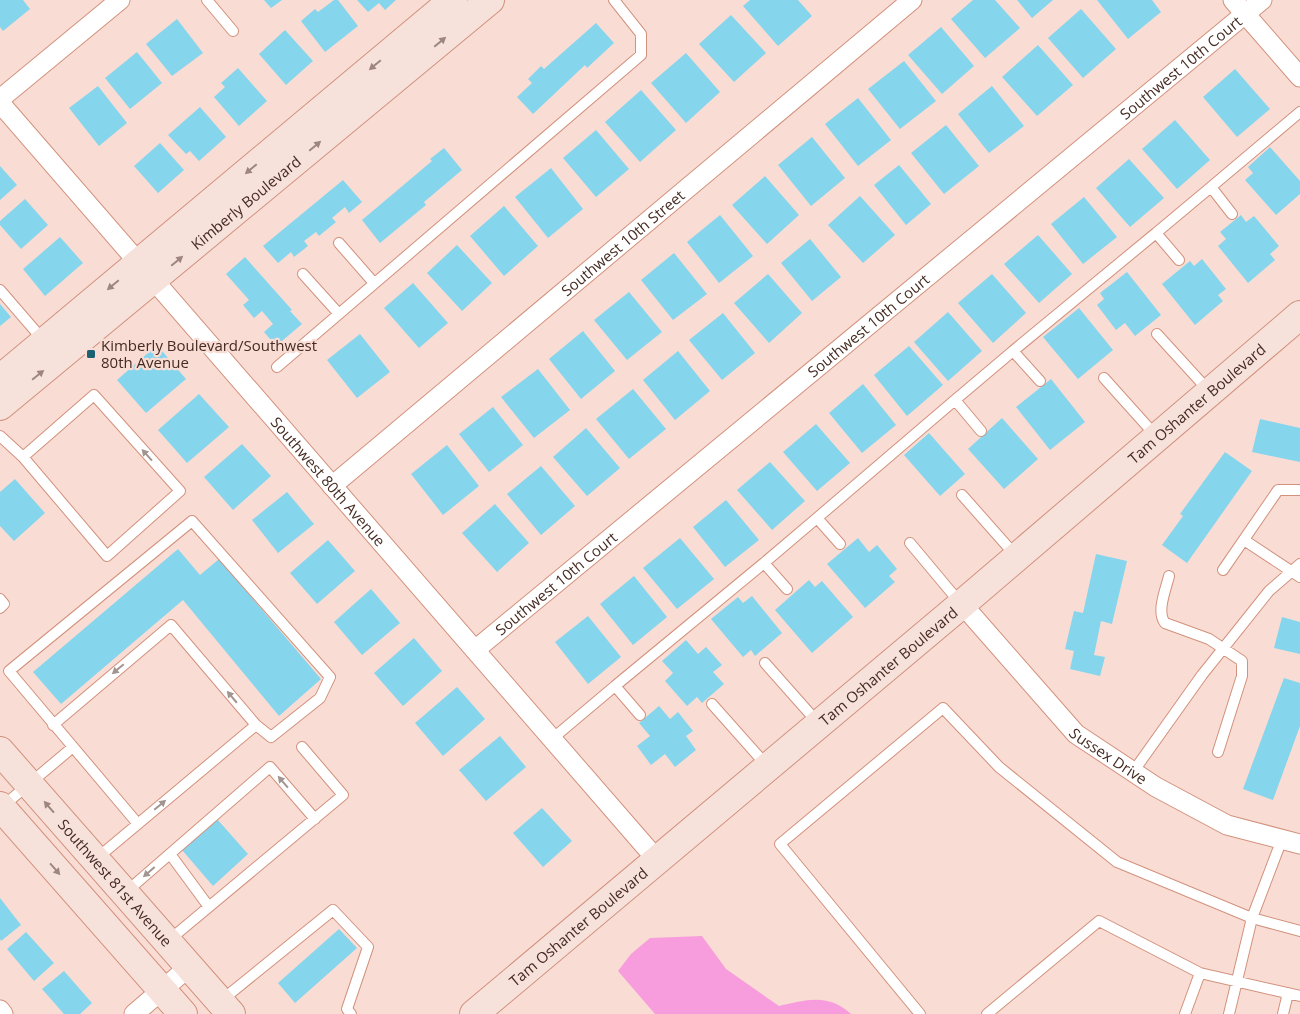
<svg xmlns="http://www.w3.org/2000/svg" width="1300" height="1014" viewBox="0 0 1300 1014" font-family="'Open Sans',sans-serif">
	<rect width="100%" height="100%" fill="#f9ddd4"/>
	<path fill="#f79cdc" d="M702,936L726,969L779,1006C806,1000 828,993 851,1014H655L618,971L631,954L650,938Z"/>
	<path fill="#85d5ed" d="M0,0H23L30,9L3,31L0,27Z
		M264,0H282L271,8Z
		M334,0H338L358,26L325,52L301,21L315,9L318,12Z
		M357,0H396L385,10L379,3L368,12Z
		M750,0H798L812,16L778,46L743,6Z
		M973,0H995L1020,28L985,58L951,19Z
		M1017,0H1053L1032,18Z
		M1097,0H1152L1161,12L1128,39Z
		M1081,9L1116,49L1083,78L1048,38Z
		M731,15L766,53L734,82L699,44Z
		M177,19L203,53L172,76L146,44Z
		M596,23L614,43L587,68L585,65L533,114L517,97L532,83L528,79L541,66L544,69Z
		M941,27L974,66L942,94L908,55Z
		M285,30L313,61L286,85L259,54Z
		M1038,45L1073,85L1037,116L1002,77Z
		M137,52L162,83L130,109L105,78Z
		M686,53L720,92L686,123L651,83Z
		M904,61L936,101L900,129L868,89Z
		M238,68L267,101L239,126L214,97L225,87L221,83Z
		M1235,69L1270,109L1237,137L1203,97Z
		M98,86L127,123L99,146L69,108Z
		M992,86L1024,126L989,153L958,114Z
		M641,90L676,130L640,162L605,122Z
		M858,98L891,140L858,166L825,124Z
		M200,107L226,137L199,161L190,151L186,154L168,135Z
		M1175,120L1210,160L1177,189L1142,149Z
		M946,125L979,166L944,194L911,153Z
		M596,130L629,169L596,197L563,158Z
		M812,137L845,178L811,206L778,165Z
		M160,143L184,170L158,193L134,166Z
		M1270,147L1300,181V194L1276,215L1245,180L1253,173L1248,167Z
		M444,148L462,170L424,202L426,205L380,243L362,220L432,161L430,159Z
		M1129,159L1164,198L1130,227L1096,188Z
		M899,165L931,204L906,225L874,185Z
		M0,166L17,185L0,200Z
		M551,168L583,209L548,238L515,197Z
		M765,176L799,215L767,244L732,205Z
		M343,180L362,202L349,213L345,207L332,218L336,222L319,236L316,232L304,241L308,246L294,257L291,252L278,263L263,246Z
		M860,196L895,235L863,263L828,225Z
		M1084,197L1117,237L1083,264L1051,224Z
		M25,199L48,225L21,249L0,225V221Z
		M504,206L538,246L504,276L470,236Z
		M720,215L753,256L719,283L687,242Z
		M1241,215L1246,222L1254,216L1279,246L1270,254L1275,260L1248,283L1218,246L1226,239L1220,232Z
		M1038,235L1072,274L1039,303L1004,264Z
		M60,237L83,263L45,296L23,269Z
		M810,239L841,277L812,301L781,263Z
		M457,245L492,283L462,311L427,273Z
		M674,253L707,294L673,320L641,280Z
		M245,257L292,310L290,311L302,324L276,346L264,332L273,324L262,311L254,318L243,305L249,300L226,274Z
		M1202,259L1226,289L1218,295L1223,301L1195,325L1162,284L1190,261L1194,266Z
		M1127,272L1161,315L1135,336L1125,323L1116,330L1097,305L1104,299L1100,293Z
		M768,274L802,313L769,343L734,303Z
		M992,274L1026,313L993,343L958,303Z
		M413,283L448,323L419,348L384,308Z
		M629,292L662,332L627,360L594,320Z
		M0,304L11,317L0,326Z
		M1079,308L1113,350L1078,379L1043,337Z
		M948,312L982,351L948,381L914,342Z
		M723,313L755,353L722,380L689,340Z
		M583,331L615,371L581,399L549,359Z
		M360,334L390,372L357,398L327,360Z
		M157,345L186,379L146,413L117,380Z
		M909,346L943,385L907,416L874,375Z
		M678,351L710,391L675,420L643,380Z
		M538,369L570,410L534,438L501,397Z
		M1051,379L1085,422L1050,450L1016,407Z
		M863,384L896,425L862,453L829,413Z
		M633,389L666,429L629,459L596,419Z
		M199,394L229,427L187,463L158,430Z
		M493,407L523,445L489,472L459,434Z
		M1002,418L1038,459L1004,489L968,449Z
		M1260,419L1300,428V462L1252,452Z
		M816,424L850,463L817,491L783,452Z
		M586,428L620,468L587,496L553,457Z
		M929,433L965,474L940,496L904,455Z
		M242,444L271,476L233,510L204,477Z
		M447,445L479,486L443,515L411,474Z
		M1225,452L1252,471L1187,563L1162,545L1183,516L1180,514Z
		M770,462L805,501L772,530L737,490Z
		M541,466L575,506L541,535L507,494Z
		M15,479L45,513L14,541L0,526V492Z
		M287,492L314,524L278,553L252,520Z
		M726,500L759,540L725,567L693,527Z
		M495,504L529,543L497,572L462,533Z
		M680,538L714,579L677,609L643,568Z
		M858,538L869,552L877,545L897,569L889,576L895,582L865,608L827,564Z
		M328,540L355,571L317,604L290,573Z
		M178,549L200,575L219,559L321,679L279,716L183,600L61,704L33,672Z
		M1096,554L1127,561L1112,624L1101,621L1094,655L1105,657L1100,676L1070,669L1074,651L1065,649L1074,611L1083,613Z
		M634,576L667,617L633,645L600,604Z
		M809,580L815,587L822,581L853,617L812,653L775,610Z
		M371,589L400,623L362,655L334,622Z
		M752,596L782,633L755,656L751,650L743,657L711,619L738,597L743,603Z
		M588,616L621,657L588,684L555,642Z
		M1282,617L1300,622V654L1274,648Z
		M414,638L442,671L403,706L374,673Z
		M686,640L698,654L706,647L722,665L713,672L724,684L702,703L697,697L687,706L665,681L673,673L662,661Z
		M1284,678L1300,683V726L1273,800L1243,789Z
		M457,687L485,719L443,756L415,723Z
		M659,706L670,719L678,712L693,731L686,736L696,750L675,767L665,754L651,765L637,746L650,736L639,723Z
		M500,736L526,767L486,801L459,770Z
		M542,808L572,841L543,867L513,833Z
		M217,819L248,854L213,886L182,850Z
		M0,898L21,925L1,941L0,939Z
		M339,929L357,948L295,1003L278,983Z
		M26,932L54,963L34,981L7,949Z
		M64,971L92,1003L80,1014H64L42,989Z"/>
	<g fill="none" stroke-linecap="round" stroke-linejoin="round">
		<defs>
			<path id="lane" d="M207,0L233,31
				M1211,187L1300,112
				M1156,233L1211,187L1232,214
				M339,243L374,283
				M303,274L339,314
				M0,290L44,341
				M1157,334L1209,391
				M1013,351L1156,233L1179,260
				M277,367L641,55V34L614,0
				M1104,378L1156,436
				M955,400L1013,351L1040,381
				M0,436L23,457L107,556L180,491L94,395L23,457
				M962,495L1016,556
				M817,518L955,400L981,431
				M1244,540L1300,577
				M910,543L961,604
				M764,563L817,518L840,544
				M1223,570L1278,490H1299
				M1169,576C1166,589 1156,612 1165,623L1209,639L1242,661V676L1218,752
				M0,599L4,604L0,608
				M765,663L819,724
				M615,686L764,563L787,589
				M712,704L768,767
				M53,725L171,625L256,725L96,859
				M552,739L615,686L640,715
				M1133,772L1202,675L1269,591L1300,564
				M3,806L73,747
				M138,824L9,671L192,521L330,677L320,698L271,737L256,725
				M170,854L209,907
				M126,892L270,767L315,819
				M168,941L343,795L302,747
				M1200,973L1300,996
				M222,1000L333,910L368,947L347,1009L351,1014
				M920,1014L780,844L943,708L999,767L1117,862L1252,918L1300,931
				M987,1014L1099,921L1200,973L1185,1014
				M1229,1014L1252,918L1282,839
				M1283,1014L1288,993"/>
			<g id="street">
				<path d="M1233,0L1300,77"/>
				<path d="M0,99L120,0"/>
				<path id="s1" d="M0,103L658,861"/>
				<path id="s2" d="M332,486L912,0"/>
				<path id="s3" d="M962,604L1076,734L1156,787L1227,825L1300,844"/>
				<path id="s4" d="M475,650L1262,0"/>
				<path d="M0,1010L3,1014"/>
				<path d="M134,1014L190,966"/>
			</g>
			<g id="secondary">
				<path d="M0,379L453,0"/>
				<path id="s5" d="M0,406L490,0"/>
				<path id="s6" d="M0,751L231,1014"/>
				<path d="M0,806L183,1014"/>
				<path id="s7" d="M474,1014L962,604L1300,315"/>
			</g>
		</defs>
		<use href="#lane" stroke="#d2917c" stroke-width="12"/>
		<use href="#street" stroke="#d2917c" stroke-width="21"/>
		<use href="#secondary" stroke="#d2917c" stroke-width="30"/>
		<use href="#lane" stroke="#fff" stroke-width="10"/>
		<use href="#street" stroke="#fff" stroke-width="19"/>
		<use href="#secondary" stroke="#f7e1db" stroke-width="28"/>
	</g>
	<defs><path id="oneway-solid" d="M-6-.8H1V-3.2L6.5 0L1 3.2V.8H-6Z" transform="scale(1.25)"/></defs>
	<g fill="#9e867e">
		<use href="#oneway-solid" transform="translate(440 42) rotate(-40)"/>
		<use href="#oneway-solid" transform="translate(375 65) rotate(140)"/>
		<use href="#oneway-solid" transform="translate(315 146) rotate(-40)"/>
		<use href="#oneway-solid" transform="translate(251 169) rotate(140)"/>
		<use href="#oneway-solid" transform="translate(177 261) rotate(-40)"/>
		<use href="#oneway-solid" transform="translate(113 285) rotate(140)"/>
		<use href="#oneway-solid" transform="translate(38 375) rotate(-39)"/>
		<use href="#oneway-solid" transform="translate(49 807) rotate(-131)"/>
		<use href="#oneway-solid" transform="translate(55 869) rotate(49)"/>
	</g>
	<g fill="#a29590">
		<use href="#oneway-solid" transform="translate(147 455) rotate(-132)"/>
		<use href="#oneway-solid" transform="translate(118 669) rotate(140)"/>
		<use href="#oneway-solid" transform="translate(232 697) rotate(-130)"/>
		<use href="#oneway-solid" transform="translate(283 782) rotate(-131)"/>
		<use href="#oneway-solid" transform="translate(160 805) rotate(-40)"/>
		<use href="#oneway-solid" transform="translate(149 872) rotate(139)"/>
	</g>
	<rect fill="#1c6173" stroke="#f9ddd4" stroke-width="2" x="86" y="349" width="10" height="10" rx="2.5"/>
	<g text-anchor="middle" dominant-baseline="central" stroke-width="4.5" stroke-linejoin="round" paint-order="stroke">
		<g font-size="15" fill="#452b22" stroke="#f9ddd4">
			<text stroke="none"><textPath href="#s4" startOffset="915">Southwest 10th Court</textPath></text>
			<text stroke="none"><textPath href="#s5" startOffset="319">Kimberly Boulevard</textPath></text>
			<text stroke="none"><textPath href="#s2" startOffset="379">Southwest 10th Street</textPath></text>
			<text stroke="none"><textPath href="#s4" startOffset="510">Southwest 10th Court</textPath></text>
			<text stroke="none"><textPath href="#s7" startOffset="946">Tam Oshanter Boulevard</textPath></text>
			<text stroke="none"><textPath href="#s1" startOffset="501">Southwest 80th Avenue</textPath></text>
			<text stroke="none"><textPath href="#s4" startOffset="105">Southwest 10th Court</textPath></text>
			<text stroke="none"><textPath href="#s7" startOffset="541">Tam Oshanter Boulevard</textPath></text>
			<text stroke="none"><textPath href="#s3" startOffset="212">Sussex Drive</textPath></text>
			<text stroke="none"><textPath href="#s6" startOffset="175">Southwest 81st Avenue</textPath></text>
			<text stroke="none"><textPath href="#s7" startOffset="136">Tam Oshanter Boulevard</textPath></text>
		</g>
		<g font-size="15" fill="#452b22" stroke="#f9ddd4" text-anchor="start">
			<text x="101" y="345">Kimberly Boulevard/Southwest<tspan x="101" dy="17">80th Avenue</tspan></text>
		</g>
	</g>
</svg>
